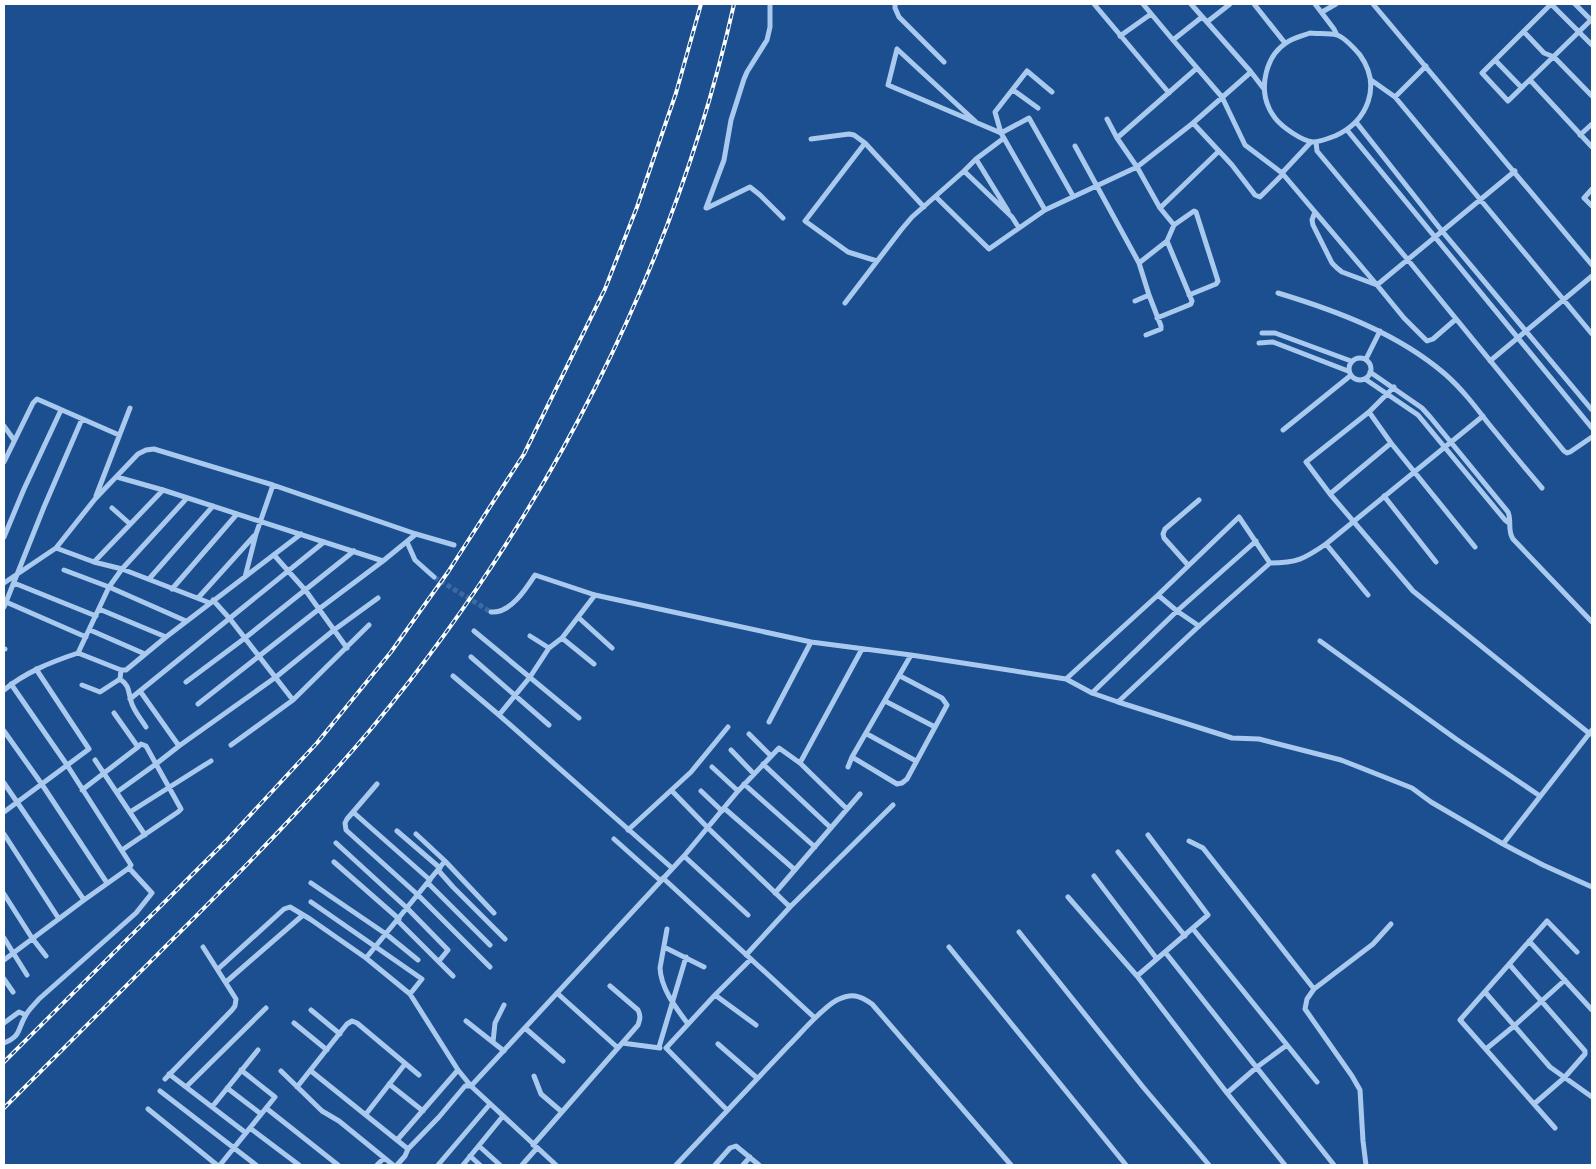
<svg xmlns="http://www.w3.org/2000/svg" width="1596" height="1169" viewBox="0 0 1596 1169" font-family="'Space Grotesk',sans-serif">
	<rect width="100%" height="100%" fill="#1b4f8f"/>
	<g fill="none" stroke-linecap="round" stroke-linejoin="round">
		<path stroke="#3d69a0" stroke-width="5" stroke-dasharray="5 2.5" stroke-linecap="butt" d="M434,577L491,612"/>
		<path stroke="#a9c9ee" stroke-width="5" d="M895,4V8L899,17L944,62
			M1094,4L1169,93
			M1143,4L1173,40L1222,97L1245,145L1282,173L1377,285L1515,171
			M1191,4L1251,72L1264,89
			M1254,4L1285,43
			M1315,4L1334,29L1337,35
			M1373,4L1592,265
			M1551,4L1592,45
			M1575,4L1591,20
			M1322,12L1336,4
			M1207,22L1230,4
			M1524,32L1544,53L1554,57L1592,96
			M1310,33C1318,34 1329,33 1337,35C1345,38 1354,48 1360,55C1382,86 1368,121 1335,136C1329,138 1320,142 1313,142C1302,141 1282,127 1275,118C1273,115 1270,111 1269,108C1259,87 1266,56 1286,43C1292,38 1302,36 1310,33Z
			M1120,36L1151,14
			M1173,40L1202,17
			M1495,60L1482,73L1508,101L1592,19
			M1371,80L1395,97L1592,334
			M1530,80L1592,147
			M1521,87L1495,60L1551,4
			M1013,90L1038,108
			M1395,97L1426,66
			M1107,119L1117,138L1137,167L1160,208L1174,225
			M976,122L897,49L888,85L1001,133L1029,118L1073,196
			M1356,122L1442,231L1592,410
			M1193,123L1232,165L1255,195L1260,197L1283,174
			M1347,130L1592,428
			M1580,135L1592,124
			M1117,138L1197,68
			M811,139L849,134L854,135L865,143L924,207
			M1316,142L1317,151L1408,260L1564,451L1567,453L1570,452L1592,437
			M865,143L805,221L848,252L877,261
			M1075,146L1139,263L1149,295L1161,326V329L1146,335
			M976,159L1008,211
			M964,171L1012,217L1019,228
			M1282,173L1311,142
			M1592,189L1584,198L1592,206
			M936,197L989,249L1045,210L1137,167L1193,123L1251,72
			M706,208L724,160L731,120L744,79L747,72L767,40L770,27V4
			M707,208L750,187L760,195L783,218
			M1160,208L1219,151
			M1045,210L1001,133L995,112L1027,71L1052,92
			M1315,212L1312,220L1313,225L1332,263L1337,268L1342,272L1377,285L1404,318L1427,341L1433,339L1456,319
			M1139,263L1167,241L1174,225L1194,211L1196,212L1218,281L1216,284L1189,295
			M1278,293C1337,311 1397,333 1445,374C1462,389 1475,406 1488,423C1506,445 1524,467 1542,488
			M1135,301L1149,295
			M845,303L901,230L912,217L964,171L976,159L1004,138
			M1157,318L1189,305L1191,304L1192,301L1167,241
			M1262,333H1275L1351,361
			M1259,343L1273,342L1348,371
			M1349 369a11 11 0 1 1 22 0a11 11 0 1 1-22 0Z
			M1366,359L1380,331
			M1490,361L1592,276
			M1370,372L1422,408L1431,418L1508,512C1512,521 1507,530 1513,539L1592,622
			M1365,379L1418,415L1505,520L1509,523
			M1394,387L1369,412L1306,462L1330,494L1413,591L1590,734
			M1369,412L1391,443L1475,547
			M4,426L14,440
			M1283,430L1350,376
			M4,462L33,403L37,399L119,435
			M117,477L163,490L383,561
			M1330,494L1391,443
			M96,496L130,408
			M1384,496L1436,562
			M112,508L130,524
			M4,537L24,489L61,410
			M407,542L415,560L434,577
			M1326,544L1368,595
			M56,548L94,562L122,569L210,603
			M274,555L306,591L347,648
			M94,562L163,490
			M1188,565L1164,538L1163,534L1165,529L1199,500
			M64,570L109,587L186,621
			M245,577L256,534L273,485
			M149,579L213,506
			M4,583L56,548L95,499L138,454L146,450L154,449L273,485L416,534L454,545
			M14,583L96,616
			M172,589L237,514
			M1158,595L1177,611L1199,626
			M198,598L254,536
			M213,600L230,619L293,700
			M6,602L86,637
			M4,607L44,507L82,419
			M99,609L166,637
			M491,612C510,614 526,589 535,575L595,595L811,642L911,655L1066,679L1092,693L1118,702L1232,738L1259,739L1341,760L1412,788L1431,802L1503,844L1543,865L1592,887
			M579,618L612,648
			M90,630L145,654
			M474,631L579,718
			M530,636L549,648
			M562,638L594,664
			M1320,641L1456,739L1540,796
			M4,649H5
			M78,653L121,670L120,679C130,686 128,691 131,701C133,710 141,719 146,727
			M471,657L549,725
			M121,670H126L166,637L301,534
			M453,676L499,715L672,868
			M900,676L942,698L947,705L907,779L902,783L897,784L852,757L911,655
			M1066,679L1158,595L1239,517L1270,563
			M186,682L245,638L354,551
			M82,685L100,692L120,679
			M4,690C26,672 51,662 78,653L109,587L122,569L187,498
			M140,691L179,746
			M1092,693L1177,611L1256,541
			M130,699L324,542
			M885,701L935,727
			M1118,702L1199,626L1270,563C1297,563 1304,559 1326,544L1483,416
			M198,704L319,609L383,561L416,534
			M114,713L138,747
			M499,715L530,677L549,648L562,638L595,595
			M769,722L811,642
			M4,731L41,783L107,883
			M749,734L771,756
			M867,734L916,761
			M231,745L293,700L369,625
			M731,750L754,774
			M95,760L145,835
			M800,763L862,649
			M763,764L831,828
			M712,767L738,791
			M848,767L852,757
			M4,783L84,900
			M377,784L347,819L345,823L346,830L418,895L490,967
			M744,784L815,847
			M82,790L138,747L141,744L146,746L181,809L178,812L122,850
			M672,791L708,828L790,907
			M701,791L722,811
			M117,792L156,764L179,746L276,677L334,630L378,598
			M724,808L795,870
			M4,812L89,749L36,669
			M130,812L211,761
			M353,812L430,880
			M628,830L691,772L728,727
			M397,831L440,868
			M4,834L59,919
			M416,834L445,861L494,913
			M614,839L661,881
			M1189,841L1203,848L1314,989
			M336,843L407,908L448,950L439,961
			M1503,844L1592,730
			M1118,852L1185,936
			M684,856L748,915
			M334,862L399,919
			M438,870L453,887L505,939
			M1094,876L1157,959
			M663,878L815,1018
			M311,883L386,934L418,960
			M428,883L490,945
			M775,893L860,794
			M4,894L32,938L46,956
			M1068,897L1137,976L1227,1093L1285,1165
			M311,902L422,979L410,994
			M397,920L453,976
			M667,929L660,968C661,989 676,1008 688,1024
			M1193,929L1317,1082
			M1019,932L1143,1087L1209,1165
			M4,938L27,975
			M1529,941L1592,1010
			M664,947L704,967
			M949,947L1126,1165
			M1165,952L1334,1165
			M746,955L790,907L893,805
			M366,958L445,861
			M4,960L84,900L129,868L131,865L67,765L11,684
			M1509,964L1585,1051V1054L1564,1078L1534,1104
			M218,969L284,909L290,907L310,919L366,958L410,994L458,1070L471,1086L556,1165
			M1137,976L1208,915L1148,835
			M4,979L13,992
			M226,982L303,915
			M1485,992L1550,1067L1592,1097
			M557,993L618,1048
			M715,995L756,1025
			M311,1010L340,1034
			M466,1021L504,1051
			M4,1023L19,1012L26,1015
			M294,1023L327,1050
			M525,1028L563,1061
			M493,1042L495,1023L504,1005
			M4,1043C22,1036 17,1029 26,1015C29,1009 35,1004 39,999L136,913L152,893L129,868
			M622,1043L660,1048
			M718,1044L757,1078
			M659,1047L686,957
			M1486,1049L1514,1026L1565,980
			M281,1071L322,1111L339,1121L393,1165
			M311,1071L408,1149
			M169,1074L246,1133
			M534,1076L541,1094L562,1112
			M165,1079L232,1010L235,1006L236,999L203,947
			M389,1084L423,1111
			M186,1087L266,1008
			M297,1087L347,1024L352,1021L357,1023L419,1075
			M227,1088L261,1114
			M160,1091L256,1165
			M1227,1093L1257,1067L1287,1045
			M212,1107L258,1050
			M266,1108L338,1165
			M148,1109L217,1165
			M727,1110L666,1048L715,995L751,959
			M366,1114L405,1064
			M250,1128L299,1165
			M1555,1128L1460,1020L1547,921L1577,952
			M398,1139L458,1070
			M533,1145L638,1025C640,1019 641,1016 638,1010L610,986
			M479,1146L500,1165
			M470,1156L480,1165
			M220,1165L275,1097L241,1070
			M377,1165L384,1158
			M397,1165L405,1156L408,1149L439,1117L465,1086H471L684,856L738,791L779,748L800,763L847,809
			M438,1165L490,1104
			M463,1165L503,1116
			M522,1165L537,1148
			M676,1165C714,1125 751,1085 789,1045C802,1032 822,1008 837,1000C852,993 859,995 872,1004L1011,1165
			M715,1165L730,1148L736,1146L759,1165
			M743,1165L750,1157
			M1366,1165L1363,1141L1360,1090L1352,1076L1305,1009L1307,999L1314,989L1373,944L1391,924"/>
		<defs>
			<path id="rail" d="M4,1062L226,841L317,743L391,652L448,572L524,454L605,289L637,207L676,93L701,4
				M4,1108C63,1049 122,990 181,931C246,866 311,800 371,729C544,521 675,268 734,4"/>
		</defs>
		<use href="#rail" stroke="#fff" stroke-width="4"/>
		<use href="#rail" stroke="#1b4f8f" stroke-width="2" stroke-dasharray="5.5" stroke-linecap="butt"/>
	</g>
	<rect width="1596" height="1169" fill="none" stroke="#ffffff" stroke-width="10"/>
</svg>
